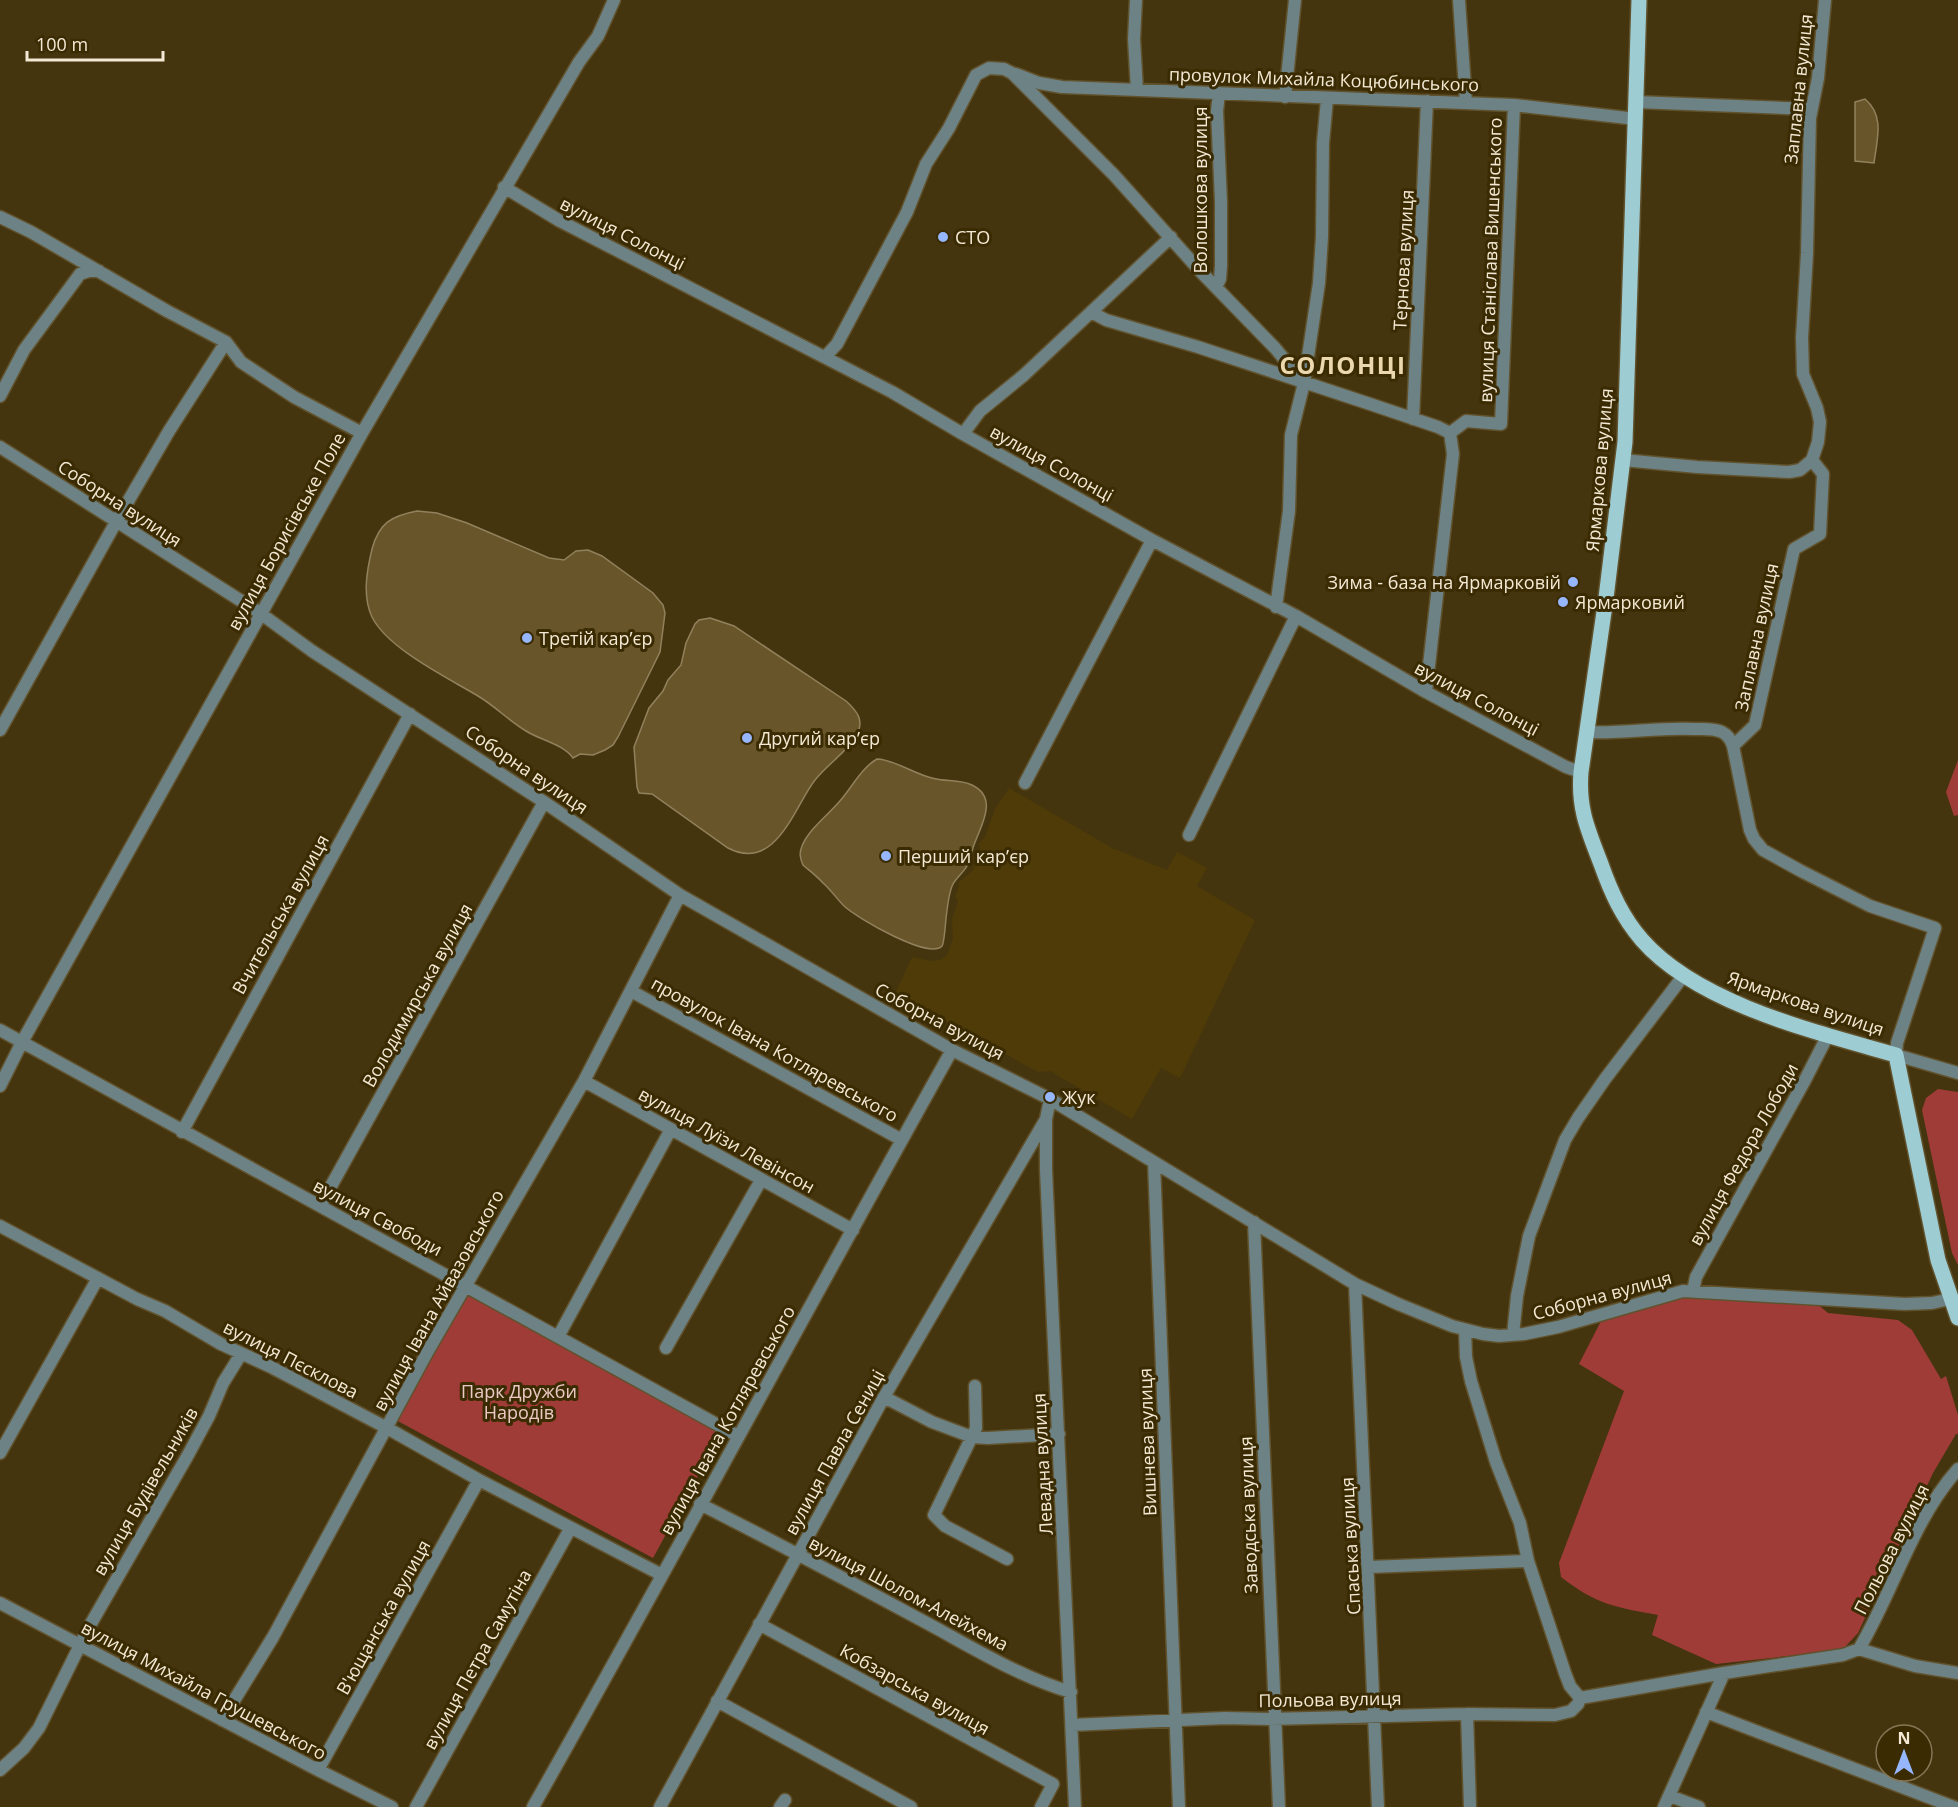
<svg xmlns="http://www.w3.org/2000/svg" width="1958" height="1807" viewBox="0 0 1958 1807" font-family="'Open Sans',sans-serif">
	<rect width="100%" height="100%" fill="#45350e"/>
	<path fill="#4e3b08" d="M1009,788L1112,848L1167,870L1177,852L1207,868L1197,886L1255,920L1180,1078L1161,1068L1132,1119L1050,1071L1038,1072L895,994L912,957L931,961L940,960L947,955L953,939L952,919L958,901L955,896L959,887V882L973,870L976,856L980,849L979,843L985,837L995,809Z"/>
	<path fill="#9f3c38" d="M1958,760V815L1954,816L1946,792Z
		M1938,1089L1958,1092V1265L1952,1253L1922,1110L1926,1098Z
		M467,1288L724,1428L653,1558L394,1419Z
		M1682,1295L1815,1302L1828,1313L1898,1320L1912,1330L1941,1379L1946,1376L1958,1415V1434H1956L1933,1473L1858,1633L1845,1647L1824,1652L1716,1664L1652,1635L1658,1615C1615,1607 1597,1605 1561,1577L1559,1563L1624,1391L1579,1364L1601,1321Z"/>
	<path fill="#68552a" stroke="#92815d" stroke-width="1.5" d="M1865,99C1885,116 1877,139 1874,163L1855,161V102Z
		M417,511L437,513L467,523L549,558L564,560L576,551L588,550L602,556L653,593L663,605L665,613L660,652L618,737L613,745L605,750L593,755L580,754L573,758C563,744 540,740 526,731C509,721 495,706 478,696C448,678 388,649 372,617C362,596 367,570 372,549C379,523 391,516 417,511Z
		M710,618L734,626L846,701C858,712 864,720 857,736C845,753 828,764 815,780C794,807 776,873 728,848L652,794L639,793L637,787L634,747L649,708L663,691L668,680L681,665L686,643L695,624L699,620Z
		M877,759C893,759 914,774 932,778C945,782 959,779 972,785C999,798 981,825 974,845C971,852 971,860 967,866C963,873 957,877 953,884C945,899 946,941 942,946C929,960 857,918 844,906C837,899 831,890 823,883C817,876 810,871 803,865C800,858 799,853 802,846C809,829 827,816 839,802C851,789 861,768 877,759Z"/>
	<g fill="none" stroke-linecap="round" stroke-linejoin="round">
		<defs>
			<path id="minor" d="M1136,0L1134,39L1137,90
				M1459,0L1466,103
				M1825,0L1818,78L1810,118L1807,253L1802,338L1803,374L1817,408L1820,422L1818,442L1812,460L1823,474L1820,534L1794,549L1755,725L1733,746L1750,830L1754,839L1763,850L1801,871L1870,906L1935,928L1897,1043L1896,1055L1958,1073
				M1016,74L1039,83L1062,87L1514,105L1636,119
				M1285,97L1295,0
				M1636,102L1811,109
				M504,187L560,221L892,392L963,434L1152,540L1296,616L1426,692L1566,767L1581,772
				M0,217L31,232L167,311L226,342L241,362L294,397L362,433
				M1216,287L1220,279L1221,266V202L1217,111L1219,93
				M1091,312L1106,320L1198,347L1373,405L1438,427L1450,433
				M825,357L837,344L907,212L926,164L949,128L976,75L989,68L1004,69L1012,73L1114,175L1201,272L1275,348L1304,383
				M0,396L24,350L80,274L89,271H99
				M1413,419L1427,101
				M963,434L980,411L1024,375L1171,237
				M0,447L260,613L312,651L544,802L680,895L952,1050L1050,1099L1355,1284L1398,1304L1452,1326L1483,1334L1499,1336L1524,1334L1558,1327L1683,1291L1905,1304L1932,1303L1950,1299
				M1623,460L1697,467L1789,472L1800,470L1812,460
				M1276,607L1289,511L1291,435L1304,383L1319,283L1322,237L1323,143L1327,99
				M1426,692L1453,454L1450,433L1466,421L1501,424L1514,105
				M0,730L116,522L169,431L226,342
				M1587,732C1623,734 1658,727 1694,729C1703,729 1714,728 1722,732C1728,735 1731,740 1733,746
				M1025,783L1152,540
				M1189,835L1296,616
				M631,991L902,1140
				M0,1030C246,1166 492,1300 738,1436
				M584,1081L853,1230
				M0,1086L22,1042L362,433L579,62L598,36L614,0
				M1050,1099L1046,1119V1170L1075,1807
				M182,1132L410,714
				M1154,1162L1179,1807
				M320,1206L544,802
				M1254,1222L1279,1807
				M0,1226L137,1299L165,1311L221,1344L271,1367L387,1428L479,1480L662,1575
				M1355,1284L1378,1807
				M1693,1291L1696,1277L1805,1080L1828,1035
				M1465,1330L1466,1357L1471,1381L1496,1462L1520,1523L1528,1561L1565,1673L1570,1686L1580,1698
				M1513,1335L1517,1296L1529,1236L1565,1140L1578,1118L1605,1079L1684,975
				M558,1337L671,1129
				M666,1348L761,1180
				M975,1386L976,1428L934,1515L945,1526L1007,1559
				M884,1397L932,1422L972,1437L988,1438L1059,1434
				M0,1453L98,1278
				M700,1504C775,1542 849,1581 923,1621C970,1646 1019,1677 1071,1692
				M1369,1567L1528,1561
				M0,1603L318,1770L392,1807
				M759,1624L1053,1784
				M1859,1649L1915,1666L1958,1673
				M1580,1698L1724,1673L1843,1655L1859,1649C1894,1590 1912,1521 1958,1469
				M717,1701L911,1807
				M1706,1712L1954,1807
				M1467,1714L1470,1807
				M222,1720L273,1637L428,1351L584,1081L680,895
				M1072,1725L1225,1718L1269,1719L1467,1714L1555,1715L1571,1711L1578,1704L1580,1698
				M0,1770L24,1748L39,1728L89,1627L188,1455L209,1416L223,1383L241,1354
				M318,1770L479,1480
				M1670,1796L1699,1807
				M416,1807L570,1529
				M533,1807C675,1556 811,1302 952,1050
				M660,1807L884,1397L1046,1119
				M780,1807L785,1800
				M1041,1807L1053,1784
				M1664,1807L1724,1673"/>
			<path id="major" d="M1639,0L1625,442L1606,598L1581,772C1578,809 1588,830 1601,864C1611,892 1622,917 1642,940C1698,1004 1816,1032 1896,1055L1938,1260L1958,1318"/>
		</defs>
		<use href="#minor" stroke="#61522e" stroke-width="15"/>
		<use href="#major" stroke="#61522e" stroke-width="18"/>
		<use href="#minor" stroke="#6c8285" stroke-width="12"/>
		<use href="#major" stroke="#9dccd2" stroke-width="15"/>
	</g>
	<g fill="#96b6fd" stroke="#3b2b02" stroke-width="2">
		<circle cx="943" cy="237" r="6"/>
		<circle cx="1573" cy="582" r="6"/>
		<circle cx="1563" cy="602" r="6"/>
		<circle cx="527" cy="638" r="6"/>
		<circle cx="747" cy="738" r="6"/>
		<circle cx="886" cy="856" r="6"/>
		<circle cx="1050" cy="1097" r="6"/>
	</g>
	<g text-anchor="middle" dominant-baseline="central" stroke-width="6" stroke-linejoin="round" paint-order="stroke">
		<g font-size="18" fill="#f3e9d4" stroke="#3b2b02">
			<text transform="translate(1324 79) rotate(2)">провулок Михайла Коцюбинського</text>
			<text transform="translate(1798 89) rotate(-84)">Заплавна вулиця</text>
			<text transform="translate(1200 190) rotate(-90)">Волошкова вулиця</text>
			<text transform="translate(623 233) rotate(27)">вулиця Солонці</text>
			<text transform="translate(1403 260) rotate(-87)">Тернова вулиця</text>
			<text transform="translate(1490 260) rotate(-88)">вулиця Станіслава Вишенського</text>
			<text transform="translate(1052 463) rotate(29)">вулиця Солонці</text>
			<text transform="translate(1599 470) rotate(-85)">Ярмаркова вулиця</text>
			<text transform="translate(120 503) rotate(33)">Соборна вулиця</text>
			<text transform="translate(286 531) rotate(-61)">вулиця Борисівське Поле</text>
			<text transform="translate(1756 637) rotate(-78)">Заплавна вулиця</text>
			<text transform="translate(1477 698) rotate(28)">вулиця Солонці</text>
			<text transform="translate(527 769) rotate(34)">Соборна вулиця</text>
			<text transform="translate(280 914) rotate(-61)">Вчительська вулиця</text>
			<text transform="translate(417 995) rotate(-61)">Володимирська вулиця</text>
			<text transform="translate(1806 1003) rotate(19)">Ярмаркова вулиця</text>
			<text transform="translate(940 1021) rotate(28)">Соборна вулиця</text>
			<text transform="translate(775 1049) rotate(29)">провулок Івана Котляревського</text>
			<text transform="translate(727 1140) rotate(29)">вулиця Луїзи Левінсон</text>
			<text transform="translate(1743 1154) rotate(-61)">вулиця Федора Лободи</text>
			<text transform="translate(378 1217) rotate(28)">вулиця Свободи</text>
			<text transform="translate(1602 1295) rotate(-15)">Соборна вулиця</text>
			<text transform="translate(438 1300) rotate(-61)">вулиця Івана Айвазовського</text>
			<text transform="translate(291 1359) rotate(27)">вулиця Пєсклова</text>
			<text transform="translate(727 1420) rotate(-61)">вулиця Івана Котляревського</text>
			<text transform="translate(1147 1442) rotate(-92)">Вишнева вулиця</text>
			<text transform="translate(834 1452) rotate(-61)">вулиця Павла Сениці</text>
			<text transform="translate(1042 1464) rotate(-93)">Левадна вулиця</text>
			<text transform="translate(145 1491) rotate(-60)">вулиця Будівельників</text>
			<text transform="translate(1248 1515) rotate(-92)">Заводська вулиця</text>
			<text transform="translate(1350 1546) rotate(-93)">Спаська вулиця</text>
			<text transform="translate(1891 1549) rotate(-63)">Польова вулиця</text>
			<text transform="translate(909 1593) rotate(28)">вулиця Шолом-Алейхема</text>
			<text transform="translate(383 1617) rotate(-61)">В'ющанська вулиця</text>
			<text transform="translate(477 1659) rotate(-61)">вулиця Петра Самутіна</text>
			<text transform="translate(915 1689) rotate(29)">Кобзарська вулиця</text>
			<text transform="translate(204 1690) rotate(28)">вулиця Михайла Грушевського</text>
			<text transform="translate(1330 1699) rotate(-1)">Польова вулиця</text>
		</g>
		<g font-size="18" fill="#f3e9d4" stroke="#3b2b02" text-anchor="start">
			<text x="955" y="237">СТО</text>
			<text x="1561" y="582" text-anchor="end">Зима - база на Ярмарковій</text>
			<text x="1575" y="602">Ярмарковий</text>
			<text x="539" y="638">Третій кар’єр</text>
			<text x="759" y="738">Другий кар’єр</text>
			<text x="898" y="856">Перший кар’єр</text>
			<text x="1062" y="1097">Жук</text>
		</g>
		<g font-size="18" fill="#ebc9c5" stroke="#3b2b02">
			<text x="519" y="1391">Парк Дружби<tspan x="519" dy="21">Народів</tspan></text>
		</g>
		<g font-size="24" font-weight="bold" letter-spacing="1.5" fill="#ecd8ae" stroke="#3b2b02">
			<text x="1343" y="364">СОЛОНЦІ</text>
		</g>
	</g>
	<g transform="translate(1904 1753)"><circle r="28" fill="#3b2b02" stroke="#857756" stroke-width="1.5"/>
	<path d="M0-4.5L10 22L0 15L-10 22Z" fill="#96b6fd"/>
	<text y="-9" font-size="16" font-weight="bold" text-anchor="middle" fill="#f3e9d4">N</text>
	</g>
	<path d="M27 51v9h136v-9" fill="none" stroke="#f3e9d4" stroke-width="3"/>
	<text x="36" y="51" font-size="18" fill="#f3e9d4" stroke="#3b2b02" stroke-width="4.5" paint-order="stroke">100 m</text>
</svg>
